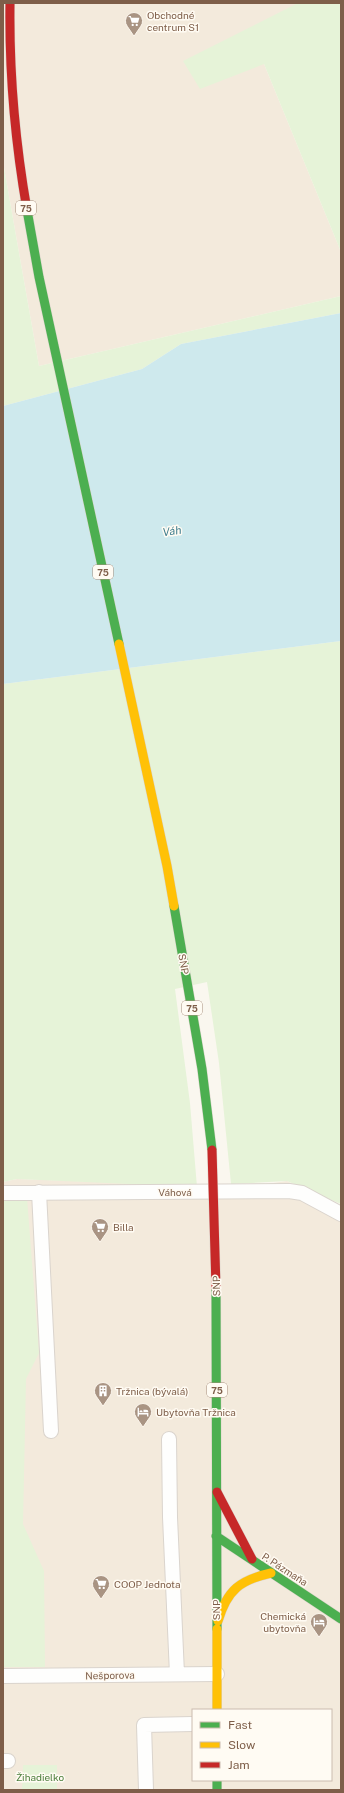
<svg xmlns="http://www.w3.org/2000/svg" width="344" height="1793" viewBox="0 0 344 1793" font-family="'Public Sans',sans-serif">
	<rect width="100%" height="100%" fill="#faf7ef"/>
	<path fill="#f3eadc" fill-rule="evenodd" d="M3,3H341L264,64L341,252V296L39,366L3,162Z
		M17,1179L245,1187L287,1181L341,1207V1790H3V1182ZM193,1710H331V1780H193Z"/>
	<path fill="#e6f3d8" d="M298,3H341V252L264,64L200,89L183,61Z
		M3,162L39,366L341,296V313L181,344L142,369L3,406Z
		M341,641V1204L287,1181L231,1184L219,1063L207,982L175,989L190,1103L197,1187L17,1179L3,1182V684Z
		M27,1198L39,1353L26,1379L23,1524L44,1571L45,1667H3V1201Z
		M23,1765H57V1790H22Z"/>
	<path fill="#cee9ed" d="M341,313V641L3,684V406L142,369L181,344Z"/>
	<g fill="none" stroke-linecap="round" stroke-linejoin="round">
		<defs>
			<path id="street" d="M39,1192L51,1431
				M3,1193L289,1191L302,1193L341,1214
				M169,1439L170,1517L177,1674
				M3,1676L217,1674
				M3,1761H8
				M146,1790L144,1725L193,1724"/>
			<path id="fast" d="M27,210L39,277L119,644
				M174,906L202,1069L212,1150
				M216,1288L217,1629
				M216,1536L341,1619
				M217,1780V1790"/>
			<path id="slow" d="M119,644L167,866L174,906
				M218,1621C227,1590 240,1580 271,1573
				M217,1629V1710"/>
			<path id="jam" d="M10,3C9,73 15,141 27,210
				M217,1492L252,1559"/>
		</defs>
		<use href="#street" stroke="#dad4cd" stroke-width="16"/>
		<use href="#fast" stroke="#dad3ca" stroke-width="10"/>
		<use href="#slow" stroke="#dad3ca" stroke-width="10"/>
		<use href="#jam" stroke="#dad3ca" stroke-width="10"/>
		<use href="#street" stroke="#fefefd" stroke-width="14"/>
		<use href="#fast" stroke="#4caf50" stroke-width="9"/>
		<use href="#slow" stroke="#ffc107" stroke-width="9"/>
		<use href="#jam" stroke="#c62828" stroke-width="9"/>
		<defs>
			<path id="jam-bridge" d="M212,1150L216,1288"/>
		</defs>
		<use href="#jam-bridge" stroke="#dcd2ca" stroke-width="10" stroke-linecap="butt"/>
		<use href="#jam-bridge" stroke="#c62828" stroke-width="9"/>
	</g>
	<defs>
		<symbol id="supermarket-pin" viewBox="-11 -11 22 30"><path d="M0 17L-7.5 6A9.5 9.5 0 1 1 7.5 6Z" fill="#a99483" stroke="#fffbf3"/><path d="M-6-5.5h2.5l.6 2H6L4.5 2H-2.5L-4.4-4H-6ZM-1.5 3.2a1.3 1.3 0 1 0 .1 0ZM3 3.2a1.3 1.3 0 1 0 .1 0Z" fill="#fff"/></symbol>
		<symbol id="building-pin" viewBox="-11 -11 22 30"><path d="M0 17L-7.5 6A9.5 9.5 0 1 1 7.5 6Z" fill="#a99483" stroke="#fffbf3"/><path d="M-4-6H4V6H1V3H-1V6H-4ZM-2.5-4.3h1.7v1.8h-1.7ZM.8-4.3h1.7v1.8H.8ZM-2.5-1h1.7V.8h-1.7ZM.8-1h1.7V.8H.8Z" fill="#fff"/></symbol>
		<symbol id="hotel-pin" viewBox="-11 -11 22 30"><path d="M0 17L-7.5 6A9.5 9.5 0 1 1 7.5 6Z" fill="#a99483" stroke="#fffbf3"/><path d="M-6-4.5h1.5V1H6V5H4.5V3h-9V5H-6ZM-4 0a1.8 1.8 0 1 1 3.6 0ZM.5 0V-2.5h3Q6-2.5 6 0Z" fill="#fff"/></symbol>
	</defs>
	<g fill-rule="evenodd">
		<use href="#supermarket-pin" x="124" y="11" width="20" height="27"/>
		<use href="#supermarket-pin" x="90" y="1217" width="20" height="27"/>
		<use href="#building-pin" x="93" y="1381" width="20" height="27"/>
		<use href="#hotel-pin" x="133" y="1402" width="20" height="27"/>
		<use href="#supermarket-pin" x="91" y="1574" width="20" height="27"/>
		<use href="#hotel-pin" x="309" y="1612" width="20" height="27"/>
	</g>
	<g text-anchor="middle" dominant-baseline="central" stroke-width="3" stroke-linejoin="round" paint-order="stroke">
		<g fill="#fffbf3" stroke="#a58d7c" stroke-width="1">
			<rect x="16" y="201" width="20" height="14" rx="3"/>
			<rect x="93" y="565" width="20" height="14" rx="3"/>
			<rect x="182" y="1001" width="20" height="14" rx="3"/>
			<rect x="207" y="1383" width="20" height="14" rx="3"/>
		</g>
		<g font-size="9" font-weight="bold" fill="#7e5e49">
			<text x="26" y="208">75</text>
			<text x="103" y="572">75</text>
			<text x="192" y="1008">75</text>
			<text x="217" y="1390">75</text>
		</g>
		<g font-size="10" fill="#7e5e49" stroke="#fffbf3" text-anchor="start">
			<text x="147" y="15">Obchodné<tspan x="147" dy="12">centrum S1</tspan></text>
			<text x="113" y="1227">Billa</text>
			<text x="116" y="1391">Tržnica (bývalá)</text>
			<text x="156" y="1412">Ubytovňa Tržnica</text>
			<text x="114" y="1584">COOP Jednota</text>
			<text x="306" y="1616" text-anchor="end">Chemická<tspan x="306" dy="12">ubytovňa</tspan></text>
		</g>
		<g font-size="10" fill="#7e5e49" stroke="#fffbf3">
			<text transform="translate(184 964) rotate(80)">SNP</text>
			<text x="175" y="1192">Váhová</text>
			<text transform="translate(216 1286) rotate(-91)">SNP</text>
			<text transform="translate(285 1569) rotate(33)">P. Pázmaňa</text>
			<text transform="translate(216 1610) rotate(-90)">SNP</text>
			<text transform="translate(110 1675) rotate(-1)">Nešporova</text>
		</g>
		<g font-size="10" fill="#4c7f3c" stroke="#fffbf3">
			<text x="40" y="1777">Žihadielko</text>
		</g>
		<g font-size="11" font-style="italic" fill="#3c7b8c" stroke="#fffbf3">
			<text transform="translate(172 531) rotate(-8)">Váh</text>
		</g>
	</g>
	<rect width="344" height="1793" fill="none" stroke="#7e5e49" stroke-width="8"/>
	<rect x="192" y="1709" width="140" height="72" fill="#fffbf3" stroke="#cbbcaf"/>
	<rect x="200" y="1722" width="20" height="6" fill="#4caf50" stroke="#cbbcaf"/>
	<text x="228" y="1729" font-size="12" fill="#7e5e49">Fast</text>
	<rect x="200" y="1742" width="20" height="6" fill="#ffc107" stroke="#cbbcaf"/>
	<text x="228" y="1749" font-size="12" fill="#7e5e49">Slow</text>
	<rect x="200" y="1762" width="20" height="6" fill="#c62828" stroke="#cbbcaf"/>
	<text x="228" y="1769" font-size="12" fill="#7e5e49">Jam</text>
</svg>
